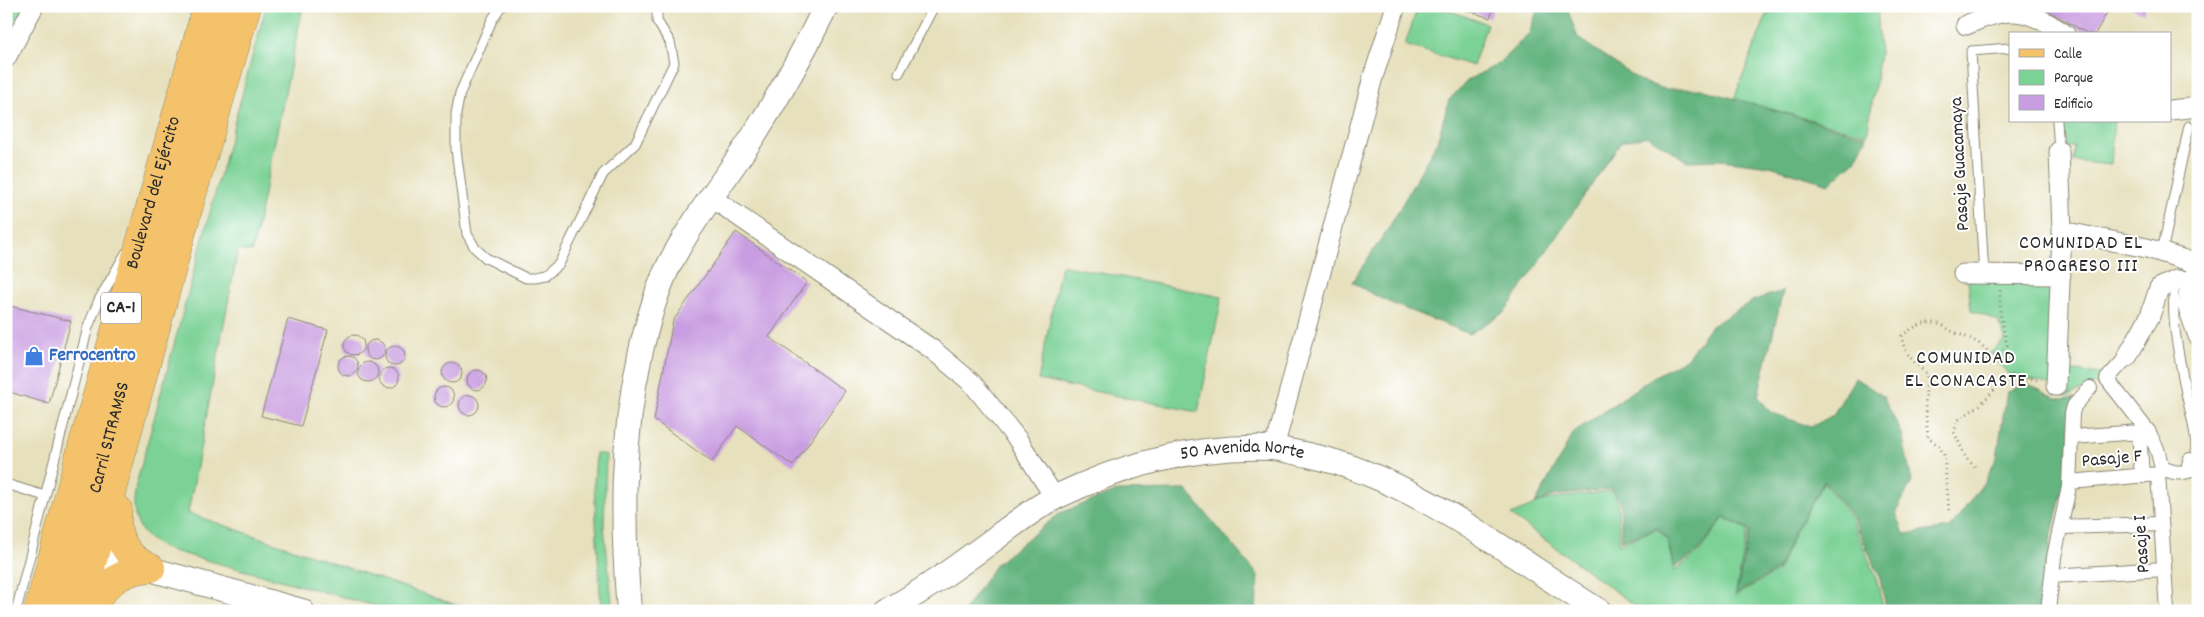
<svg xmlns="http://www.w3.org/2000/svg" width="2204" height="617" viewBox="0 0 2204 617" font-family="Dekko,sans-serif">
	<rect width="100%" height="100%" fill="#fff"/>
	<filter id="ink" filterUnits="userSpaceOnUse"><feTurbulence type="fractalNoise" baseFrequency=".02" numOctaves="2"/><feDisplacementMap in="SourceGraphic" scale="10" xChannelSelector="R" yChannelSelector="G"/><feConvolveMatrix kernelMatrix="1 2 1 2 8 2 1 2 1" color-interpolation-filters="sRGB"/></filter>
	<filter id="wash" filterUnits="userSpaceOnUse"><feTurbulence type="fractalNoise" baseFrequency=".0096" numOctaves="4" result="noise"/><feDisplacementMap in="SourceGraphic" scale="20" xChannelSelector="R" yChannelSelector="G"/><feGaussianBlur stdDeviation="1.12" result="paint"/><feColorMatrix in="noise" values="0 0 0 0 0 0 0 0 0 0 0 0 0 0 0 0 0 1.4 0 .05"/><feComposite in="paint" operator="in"/></filter>
	<g filter="url(#wash)">
		<rect width="100%" height="100%" fill="#e6e0bc"/>
		<path fill="#7bd296" stroke="#537e60" d="M6,6H32L6,58Z
			M266,6H303L252,252L238,250L188,513L474,611H394L169,550C137,537 130,517 136,485Z
			M1418,6H1436L1487,24L1473,66L1405,45Z
			M1770,6H1877L1880,54L1867,135L1734,99Z
			M2062,121H2114L2111,165L2073,161L2074,147H2064Z
			M1061,265L1222,297L1198,412L1038,380Z
			M1968,280H2052L2054,386L2008,374L1990,353L2005,339L1998,321L1971,310Z
			M2065,370L2101,374L2099,383L2068,396L2061,395Z
			M596,453L606,455L604,527L613,611H601L594,484Z
			M1824,483L1850,516L1875,574L1884,611H1642L1511,515L1549,499L1612,491L1618,502L1619,544L1657,529L1667,540L1674,571L1698,553L1724,518L1748,530L1735,596L1778,571L1795,532Z"/>
		<path fill="#64b47f" stroke="#487055" d="M1539,6H1569L1568,11L1578,38L1642,82L1665,89H1701L1867,137L1855,161L1829,184L1770,166L1721,160L1687,161L1648,136L1621,142L1505,312L1469,334C1430,317 1388,306 1352,282L1391,224L1437,142L1449,100L1468,80L1498,64L1529,33Z
			M1783,291L1758,396L1770,412L1811,427L1833,415L1855,378L1883,396L1902,434L1912,482L1896,512L1904,534L1950,528L1985,481L1997,457L2007,391L2028,384L2057,399L2075,398L2064,484L2051,539L2041,611H1887L1879,575L1852,516L1824,481L1794,533L1777,570L1736,594L1750,530L1724,517L1697,552L1674,568L1668,540L1658,528L1621,541V503L1612,489L1552,496L1535,504L1574,432L1653,377L1686,359L1711,326L1754,300Z
			M1186,490L1258,575L1256,611H964L996,564L1060,513L1118,491Z"/>
		<g id="blocks">
			<path fill="#c99de1" d="M1454,6H1494L1490,18Z
				M2040,6H2100L2108,11L2095,34H2088Z
				M2128,6H2147L2143,13Z
				M736,232L807,282L769,337L845,391L793,466L737,426L712,462L654,420L673,321Z
				M6,305L71,321L49,404L6,391Z
				M288,319L328,330L301,426L261,416Z
				M344 345a10 10 0 1 1 20 0a10 10 0 1 1-20 0Z
				M365 350a10 10 0 1 1 20 0a10 10 0 1 1-20 0Z
				M385 356a10 10 0 1 1 20 0a10 10 0 1 1-20 0Z
				M338 366a10 10 0 1 1 20 0a10 10 0 1 1-20 0Z
				M358 372a10 10 0 1 1 20 0a10 10 0 1 1-20 0Z
				M442 373a10 10 0 1 1 20 0a10 10 0 1 1-20 0Z
				M379 378a10 10 0 1 1 20 0a10 10 0 1 1-20 0Z
				M467 380a10 10 0 1 1 20 0a10 10 0 1 1-20 0Z
				M434 397a10 10 0 1 1 20 0a10 10 0 1 1-20 0Z
				M459 405a10 10 0 1 1 20 0a10 10 0 1 1-20 0Z"/>
		</g>
	</g>
	<g filter="url(#ink)">
		<use href="#blocks" fill-opacity="0" stroke="#888674" stroke-width="1"/>
		<g fill="none" stroke-linecap="round" stroke-linejoin="round">
			<defs>
				<path id="service" d="M501,6L492,20L460,93L456,114V149L467,234L475,248L486,258L526,278H535L545,276L559,264L603,174L635,144L674,63L670,42L657,21V6
					M899,73L934,6
					M2057,121L2059,151
					M2162,252L2189,126
					M1984,275L1971,51L2010,48
					M2175,281C2170,320 2179,355 2186,393C2190,413 2196,429 2196,450
					M6,484L45,496
					M16,611L88,327L99,300L126,253"/>
				<path id="pedestrian" d="M2127,357L2107,379L2148,431L2157,449L2162,468C2172,472 2177,474 2188,471L2190,460
					M2072,437L2139,432L2142,476
					M2070,482L2158,474L2167,611
					M2061,527L2161,524
					M2052,576L2164,569
					M2048,611L2054,557L2069,487L2072,414L2074,406L2090,388"/>
				<path id="minor" d="M1966,25C2010,6 2025,7 2065,34
					M6,58L34,6
					M2170,110L2198,107
					M712,198L933,350L972,383L1018,440L1055,498
					M2062,231L2147,248L2198,264
					M1963,274L2061,275
					M2198,274L2190,281L2187,305L2198,336
					M2127,357L2150,316L2159,288L2176,280L2190,281
					M2056,386L2062,231L2059,151
					M1274,448L1373,77L1396,6"/>
				<g id="tertiary">
					<path d="M77,561L87,557H106L302,611"/>
					<path d="M629,611C622,523 621,441 640,355C647,324 655,293 669,265C693,219 726,178 754,135C781,93 804,51 826,6"/>
					<path id="s1" d="M887,611C925,590 959,565 993,540C1013,525 1034,508 1056,497C1124,464 1197,445 1272,448C1284,449 1296,453 1308,455C1412,477 1510,555 1599,611"/>
				</g>
				<g id="primary">
					<path d="M118,509C114,537 125,557 151,568"/>
					<path d="M94,604C108,580 125,570 151,568"/>
					<path id="s2" d="M65,611L122,392L227,6"/>
				</g>
				<g id="trunk">
					<path id="s3" d="M38,611L78,462L207,6"/>
					<path d="M46,611C58,603 67,602 79,611L190,202L247,6"/>
				</g>
			</defs>
			<use href="#service" stroke="#888674" stroke-width="11"/>
			<use href="#pedestrian" stroke="#888674" stroke-width="16"/>
			<use href="#minor" stroke="#888674" stroke-width="21"/>
			<use href="#tertiary" stroke="#888674" stroke-width="26"/>
			<use href="#primary" stroke="#888674" stroke-width="29"/>
			<use href="#trunk" stroke="#888674" stroke-width="29"/>
			<path stroke="#888674" stroke-width="3" stroke-dasharray="1 4" stroke-linecap="butt" d="M1959,357L1967,364C1980,363 1999,355 2007,345L2000,313V290
				M1975,467L1966,458L1954,432L1958,420L1980,405L2007,377L2015,374L2040,381
				M1949,510L1944,455L1939,446L1928,438L1925,408L1927,374C1916,364 1902,352 1902,336C1912,327 1928,319 1942,325C1947,328 1950,331 1956,333C1971,339 1981,342 1991,355"/>
			<use href="#service" stroke="#fff" stroke-width="9"/>
			<use href="#pedestrian" stroke="#fff" stroke-width="14"/>
			<use href="#minor" stroke="#fff" stroke-width="19"/>
			<use href="#tertiary" stroke="#fff" stroke-width="24"/>
			<use href="#primary" stroke="#f3c26a" stroke-width="28"/>
			<use href="#trunk" stroke="#f3c26a" stroke-width="28"/>
		</g>
	</g>
	<defs>
		<symbol id="shop-bare" viewBox="-9 -9 18 18"><path d="M-5-2.5h2.3a2.7 3.5 0 0 1 5.4 0H5L5.5 6h-11ZM-1.5-2.5h3a1.5 2.3 0 0 0-3 0Z" fill="#3f7fe0" stroke="#fff" stroke-width="2.5" paint-order="stroke"/></symbol>
	</defs>
	<g fill-rule="evenodd">
		<use href="#shop-bare" x="20" y="342" width="28" height="28"/>
	</g>
	<g text-anchor="middle" dominant-baseline="central" stroke-width="4" stroke-linejoin="round" paint-order="stroke">
		<rect fill="#fff" stroke="#6b6b6b" stroke-width="1" x="101" y="292.5" width="40" height="31" rx="4"/>
		<g font-size="18" font-weight="bold" fill="#2b2b2b">
			<text x="121" y="308">CA-1</text>
		</g>
		<g font-size="19" fill="#2b2b2b" stroke="#fff">
			<text transform="translate(1961 164) rotate(-93)">Pasaje Guacamaya</text>
			<text stroke="none"><textPath href="#s3" startOffset="434">Boulevard del Ejército</textPath></text>
			<text stroke="none"><textPath href="#s2" startOffset="179">Carril SITRAMSS</textPath></text>
			<text stroke="none"><textPath href="#s1" startOffset="398">50 Avenida Norte</textPath></text>
			<text transform="translate(2112 460) rotate(-5)">Pasaje F</text>
			<text transform="translate(2143 544) rotate(-94)">Pasaje I</text>
		</g>
		<g font-size="19" font-weight="bold" fill="#366cbe" stroke="#fff" text-anchor="start">
			<text x="49" y="356">Ferrocentro</text>
		</g>
		<g font-size="20" letter-spacing="1" fill="#2b2b2b" stroke="#fff">
			<text x="2081" y="244">COMUNIDAD EL<tspan x="2081" dy="23">PROGRESO III</tspan></text>
			<text x="1966" y="359">COMUNIDAD<tspan x="1966" dy="23">EL CONACASTE</tspan></text>
		</g>
	</g>
	<rect width="2204" height="617" fill="none" stroke="#fff" stroke-width="25"/>
	<rect x="2009" y="32" width="162" height="90" fill="#ffffff" stroke="#aaaaaa"/>
	<rect x="2019" y="49" width="25" height="8" fill="#f3c26a" stroke="#aaaaaa"/>
	<text x="2054" y="58" font-size="15" fill="#2b2b2b">Calle</text>
	<rect x="2019" y="70" width="25" height="15" fill="#7bd296" stroke="#aaaaaa"/>
	<text x="2054" y="82" font-size="15" fill="#2b2b2b">Parque</text>
	<rect x="2019" y="95" width="25" height="15" fill="#c99de1" stroke="#aaaaaa"/>
	<text x="2054" y="108" font-size="15" fill="#2b2b2b">Edificio</text>
</svg>
